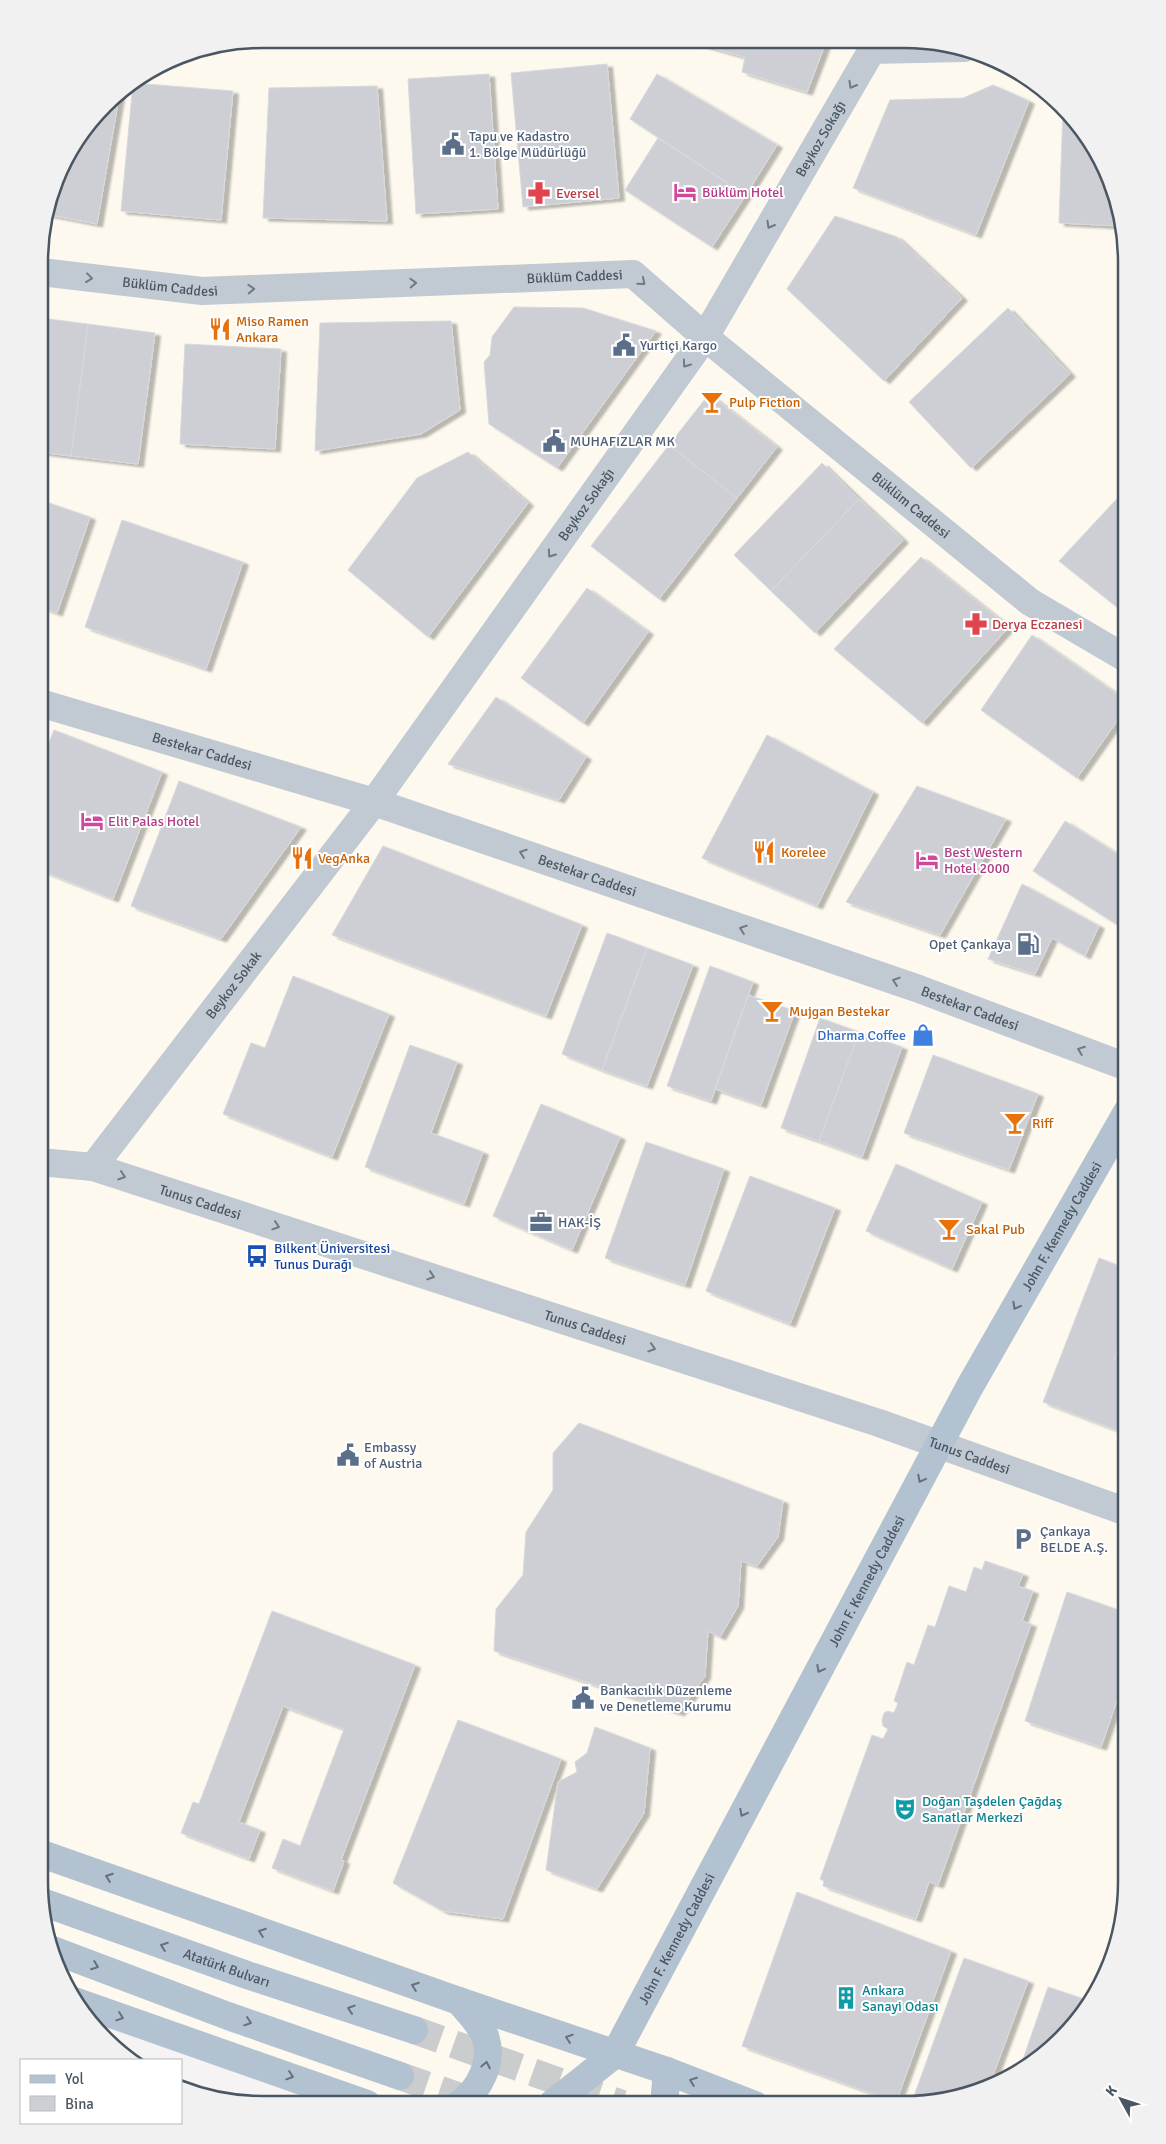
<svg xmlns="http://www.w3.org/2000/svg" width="1166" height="2144" viewBox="0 0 1166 2144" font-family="Signika,sans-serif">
	<defs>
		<filter id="shadow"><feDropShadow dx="5.5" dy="3" stdDeviation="1" flood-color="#0004"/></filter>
	</defs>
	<rect width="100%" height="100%" fill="#f5f3f3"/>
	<path fill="#fdf9ef" d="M262,39L948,43L1003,62L1051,94L1090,138L1115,190L1127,262V1897L1115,1954L1081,2018L1040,2059L976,2093L904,2105L367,2104L74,2001L51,1954L39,1882L41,233L62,163L114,94L177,56Z"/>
	<path fill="#cdcfd5" stroke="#d7d9de" filter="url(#shadow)" d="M688,41L826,42L807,92L742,72L745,57Z
		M607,64L619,198L523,207L511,73Z
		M489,74L498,209L416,214L408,79Z
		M657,74L777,145L746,195L630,119Z
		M133,83L233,91L221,220L121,211Z
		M993,85L1029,101L976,235L853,188L890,100L963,98Z
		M377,86L387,221L263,218L269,88Z
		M120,91L97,224L46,214L62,163L114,94Z
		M1063,108L1090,138L1115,190L1121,226L1059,223Z
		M658,138L746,195L712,247L625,190Z
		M835,216L897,237L962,298L884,381L787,289Z
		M514,307L583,308L656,331L557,468L489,424L484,362L490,355L492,337Z
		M1008,308L1070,374L971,468L909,402Z
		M41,318L88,324L71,456L40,452Z
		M451,321L460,410L421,434L315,451L320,323Z
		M88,324L155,333L138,464L71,456Z
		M185,344L281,349L275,449L180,444Z
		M709,394L777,447L737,498L669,445Z
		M669,445L737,498L659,599L591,546Z
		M468,452L528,503L428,637L348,570L417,478Z
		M822,463L859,499L771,591L734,555Z
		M1127,488V598L1118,608L1059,561Z
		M859,499L903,540L815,633L771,591Z
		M40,500L90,517L57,613L40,607Z
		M122,520L243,562L206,669L85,627Z
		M921,557L1009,627L922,723L834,649Z
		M587,588L648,632L583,723L521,678Z
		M1032,635L1127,701V707L1077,778L981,710Z
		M496,697L586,757L559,800L448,764Z
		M54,730L162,772L113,899L40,870V765Z
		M767,735L873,792L817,906L702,858Z
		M179,781L301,827L221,939L131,906Z
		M917,786L1006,819L940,935L846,902Z
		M1065,821L1127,860V931L1033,871Z
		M383,846L582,925L546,1016L332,935Z
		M1022,884L1099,926L1085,956L1052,938L1035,974L988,959Z
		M607,933L647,948L602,1070L562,1054Z
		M647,948L693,965L647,1086L602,1070Z
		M710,966L753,982L711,1101L667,1086Z
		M293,976L389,1014L332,1157L223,1114L251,1043L265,1048Z
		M748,995L795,1011L761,1105L715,1089Z
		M820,1018L859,1032L819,1141L781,1128Z
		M859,1032L902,1047L862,1157L819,1141Z
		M410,1045L457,1062L431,1133L483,1152L464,1204L365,1167Z
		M933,1055L1038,1094L1009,1170L904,1133Z
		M541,1104L620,1137L572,1250L493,1216Z
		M646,1142L724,1169L685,1285L605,1258Z
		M896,1164L982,1202L952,1269L866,1231Z
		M750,1176L835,1208L790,1324L706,1291Z
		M1099,1258L1127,1269V1326L1114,1359L1127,1364V1434L1043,1402Z
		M1127,1326V1364L1114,1359Z
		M579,1423L783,1501L778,1537L757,1566L741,1561L738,1606L720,1637L708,1631L705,1676L679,1713L494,1651L496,1609L523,1575L526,1532L553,1490V1453Z
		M985,1561L1023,1574L1018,1586L1033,1591L1022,1621L1031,1624L938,1885L929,1882L916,1919L823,1886L824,1881L820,1879L872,1735L883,1739L888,1729L883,1726L882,1720L884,1713L888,1711L894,1713L898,1703L894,1701L907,1662L914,1665L928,1625L935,1627L949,1586L966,1592L974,1567L982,1570Z
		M1067,1592L1127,1613V1671L1101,1747L1025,1721Z
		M272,1611L415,1665L341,1860L344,1861L333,1891L272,1868L283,1839L300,1846L344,1729L283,1706L239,1822L260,1830L249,1859L181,1833L193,1802L199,1804Z
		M458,1720L561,1759L503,1919L443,1911L393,1883Z
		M595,1727L650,1748L644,1813L597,1889L546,1870L558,1782L577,1772L575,1762L587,1753Z
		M797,1892L951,1951L896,2102L742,2046Z
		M964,1958L1028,1981L989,2086L976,2093L929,2101L914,2096Z
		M1048,1987L1090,2001L1081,2018L1040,2059L1019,2071Z"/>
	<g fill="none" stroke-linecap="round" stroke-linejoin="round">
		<path stroke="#caccce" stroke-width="28" stroke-dasharray="28 14" stroke-linecap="butt" d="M414,2030L622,2104
			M400,2076L481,2104"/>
		<g stroke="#c1cad2" stroke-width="28">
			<path d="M872,50L964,48"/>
			<path id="s1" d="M41,272L202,291L633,274L705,337L1030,602L1127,659"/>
			<path id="s2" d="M40,703L374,802L919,989L1127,1067"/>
			<path id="s3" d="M40,1162L93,1167L879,1423L1127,1512"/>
			<path id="s4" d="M93,1167L374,802L705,337L876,43"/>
		</g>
		<g stroke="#b3c2d1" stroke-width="28">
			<path d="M39,1853L459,2001L667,2071L755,2105"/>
			<path id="s5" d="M42,1902L247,1975L414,2030"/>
			<path d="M50,1949L228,2016L400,2076"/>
			<path d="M74,2001L367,2104"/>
			<path d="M459,2001C468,2012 480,2023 485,2036C494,2061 480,2090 459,2104"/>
			<path id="s6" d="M552,2104L615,2054L969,1388L1127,1112"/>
			<path d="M664,2105L667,2071"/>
		</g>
	</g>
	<defs><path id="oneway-chevron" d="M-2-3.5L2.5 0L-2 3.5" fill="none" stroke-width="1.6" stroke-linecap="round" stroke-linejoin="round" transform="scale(1.25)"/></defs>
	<g stroke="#6e7983">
		<use href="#oneway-chevron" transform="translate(852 85) rotate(120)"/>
		<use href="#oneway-chevron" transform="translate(770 225) rotate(120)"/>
		<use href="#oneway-chevron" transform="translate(89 278) rotate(7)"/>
		<use href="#oneway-chevron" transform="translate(642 282) rotate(41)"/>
		<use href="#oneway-chevron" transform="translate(413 283) rotate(-2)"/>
		<use href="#oneway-chevron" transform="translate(251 289) rotate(-2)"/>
		<use href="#oneway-chevron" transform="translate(686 364) rotate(125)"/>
		<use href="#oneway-chevron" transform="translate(551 554) rotate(125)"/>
		<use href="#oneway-chevron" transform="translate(523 853) rotate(-161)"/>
		<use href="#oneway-chevron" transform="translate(743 929) rotate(-161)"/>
		<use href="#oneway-chevron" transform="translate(896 981) rotate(-161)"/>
		<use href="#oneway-chevron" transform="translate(1081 1050) rotate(-159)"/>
		<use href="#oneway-chevron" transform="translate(122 1176) rotate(18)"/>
		<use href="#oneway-chevron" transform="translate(276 1226) rotate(18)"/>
		<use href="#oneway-chevron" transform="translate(431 1276) rotate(18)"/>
		<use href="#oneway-chevron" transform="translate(652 1348) rotate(18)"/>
	</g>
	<g stroke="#64717d">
		<use href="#oneway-chevron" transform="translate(1016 1306) rotate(119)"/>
		<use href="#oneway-chevron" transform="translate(921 1479) rotate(118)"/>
		<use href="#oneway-chevron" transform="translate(820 1669) rotate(118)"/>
		<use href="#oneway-chevron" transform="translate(743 1813) rotate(118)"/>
		<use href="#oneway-chevron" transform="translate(109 1877) rotate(-160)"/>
		<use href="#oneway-chevron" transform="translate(262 1932) rotate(-160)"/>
		<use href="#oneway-chevron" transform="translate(164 1946) rotate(-160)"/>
		<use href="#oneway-chevron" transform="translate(95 1966) rotate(21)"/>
		<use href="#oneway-chevron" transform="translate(415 1986) rotate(-160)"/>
		<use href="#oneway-chevron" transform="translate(351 2009) rotate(-162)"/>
		<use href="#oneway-chevron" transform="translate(120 2017) rotate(19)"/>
		<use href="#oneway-chevron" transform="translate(248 2022) rotate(19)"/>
		<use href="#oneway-chevron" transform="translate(569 2038) rotate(-161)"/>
		<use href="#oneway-chevron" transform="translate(486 2065) rotate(-79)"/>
		<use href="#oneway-chevron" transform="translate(290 2076) rotate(19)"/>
		<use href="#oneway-chevron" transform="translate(693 2081) rotate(-159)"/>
	</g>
	<defs>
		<symbol id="civic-bare" viewBox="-9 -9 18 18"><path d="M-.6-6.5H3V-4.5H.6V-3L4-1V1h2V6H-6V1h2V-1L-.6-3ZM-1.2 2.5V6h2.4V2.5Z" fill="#5c6f8a" stroke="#fff" stroke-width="2.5" paint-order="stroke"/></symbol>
		<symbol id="hotel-bare" viewBox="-9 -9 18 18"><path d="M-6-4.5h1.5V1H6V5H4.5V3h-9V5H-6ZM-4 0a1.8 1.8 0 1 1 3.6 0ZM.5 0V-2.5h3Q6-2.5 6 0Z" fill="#d1479c" stroke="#fff" stroke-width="2.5" paint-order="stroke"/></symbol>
		<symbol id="pharmacy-bare" viewBox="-9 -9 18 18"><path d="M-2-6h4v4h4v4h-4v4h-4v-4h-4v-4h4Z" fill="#e0444e" stroke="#fff" stroke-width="2.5" paint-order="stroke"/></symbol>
		<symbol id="restaurant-bare" viewBox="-9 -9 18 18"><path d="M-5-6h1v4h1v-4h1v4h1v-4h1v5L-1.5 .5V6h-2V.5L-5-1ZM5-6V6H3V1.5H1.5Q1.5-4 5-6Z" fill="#e8710a" stroke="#fff" stroke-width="2.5" paint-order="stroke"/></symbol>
		<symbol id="bar-bare" viewBox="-9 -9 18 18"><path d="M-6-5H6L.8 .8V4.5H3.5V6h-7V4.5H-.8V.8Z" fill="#e8710a" stroke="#fff" stroke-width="2.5" paint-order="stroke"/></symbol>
		<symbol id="fuel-bare" viewBox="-9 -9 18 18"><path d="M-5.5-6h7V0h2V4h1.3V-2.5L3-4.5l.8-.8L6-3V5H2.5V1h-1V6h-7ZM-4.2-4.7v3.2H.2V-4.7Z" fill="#5c6f8a" stroke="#fff" stroke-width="2.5" paint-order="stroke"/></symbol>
		<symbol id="shop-bare" viewBox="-9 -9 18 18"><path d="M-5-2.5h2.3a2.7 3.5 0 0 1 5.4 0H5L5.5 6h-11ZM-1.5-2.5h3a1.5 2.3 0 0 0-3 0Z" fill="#3f7fe0" stroke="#fff" stroke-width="2.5" paint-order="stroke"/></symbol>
		<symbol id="office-bare" viewBox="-9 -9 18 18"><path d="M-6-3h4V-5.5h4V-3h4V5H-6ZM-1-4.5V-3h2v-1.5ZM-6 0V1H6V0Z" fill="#5c6f8a" stroke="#fff" stroke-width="2.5" paint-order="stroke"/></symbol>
		<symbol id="bus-bare" viewBox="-9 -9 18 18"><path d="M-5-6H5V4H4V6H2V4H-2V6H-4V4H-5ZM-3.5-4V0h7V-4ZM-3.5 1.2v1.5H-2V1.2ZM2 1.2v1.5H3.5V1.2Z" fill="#1a4fb4" stroke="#fff" stroke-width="2.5" paint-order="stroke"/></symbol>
		<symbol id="parking-bare" viewBox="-9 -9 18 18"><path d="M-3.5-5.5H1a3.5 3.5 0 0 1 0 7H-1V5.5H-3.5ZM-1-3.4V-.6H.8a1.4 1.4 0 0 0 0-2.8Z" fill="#5c6f8a" stroke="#fff" stroke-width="2.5" paint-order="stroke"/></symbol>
		<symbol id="theatre-bare" viewBox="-9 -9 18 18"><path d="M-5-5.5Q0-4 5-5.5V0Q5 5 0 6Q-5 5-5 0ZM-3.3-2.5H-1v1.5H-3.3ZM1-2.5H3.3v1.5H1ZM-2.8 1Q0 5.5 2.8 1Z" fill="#0f9aa8" stroke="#fff" stroke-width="2.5" paint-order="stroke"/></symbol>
		<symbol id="building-bare" viewBox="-9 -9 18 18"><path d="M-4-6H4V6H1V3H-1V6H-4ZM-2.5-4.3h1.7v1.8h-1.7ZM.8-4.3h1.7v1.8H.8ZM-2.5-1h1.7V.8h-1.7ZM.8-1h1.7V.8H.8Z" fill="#0f9aa8" stroke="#fff" stroke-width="2.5" paint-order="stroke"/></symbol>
	</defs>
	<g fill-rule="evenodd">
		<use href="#civic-bare" x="437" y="128" width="32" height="32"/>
		<use href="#hotel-bare" x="669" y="176" width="32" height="32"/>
		<use href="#pharmacy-bare" x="523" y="177" width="32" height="32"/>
		<use href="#restaurant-bare" x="204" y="313" width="32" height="32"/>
		<use href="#civic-bare" x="608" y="329" width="32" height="32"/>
		<use href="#bar-bare" x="696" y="386" width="32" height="32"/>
		<use href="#civic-bare" x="538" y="425" width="32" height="32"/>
		<use href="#pharmacy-bare" x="960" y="608" width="32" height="32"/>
		<use href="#hotel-bare" x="76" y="805" width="32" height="32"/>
		<use href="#restaurant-bare" x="748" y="836" width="32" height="32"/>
		<use href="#restaurant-bare" x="286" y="842" width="32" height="32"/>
		<use href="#hotel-bare" x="911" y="844" width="32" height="32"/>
		<use href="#fuel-bare" x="1012" y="928" width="32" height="32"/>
		<use href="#bar-bare" x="756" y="995" width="32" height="32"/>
		<use href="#shop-bare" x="907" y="1019" width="32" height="32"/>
		<use href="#bar-bare" x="999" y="1107" width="32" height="32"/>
		<use href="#office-bare" x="525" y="1206" width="32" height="32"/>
		<use href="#bar-bare" x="933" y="1213" width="32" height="32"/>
		<use href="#bus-bare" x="241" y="1240" width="32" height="32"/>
		<use href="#civic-bare" x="332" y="1439" width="32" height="32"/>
		<use href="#parking-bare" x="1007" y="1523" width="32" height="32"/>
		<use href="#civic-bare" x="567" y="1682" width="32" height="32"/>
		<use href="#theatre-bare" x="889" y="1793" width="32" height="32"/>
		<use href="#building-bare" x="830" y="1982" width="32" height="32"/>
	</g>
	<g text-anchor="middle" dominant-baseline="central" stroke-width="4" stroke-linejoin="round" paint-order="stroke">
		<g font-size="14" fill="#4e5e75" stroke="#fff" text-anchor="start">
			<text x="469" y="136">Tapu ve Kadastro<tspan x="469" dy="16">1. Bölge Müdürlüğü</tspan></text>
			<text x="640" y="345">Yurtiçi Kargo</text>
			<text x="570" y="441">MUHAFIZLAR MK</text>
			<text x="1011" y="944" text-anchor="end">Opet Çankaya</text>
			<text x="558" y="1222">HAK-İŞ</text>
			<text x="364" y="1447">Embassy<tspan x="364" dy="16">of Austria</tspan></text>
			<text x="1040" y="1531">Çankaya<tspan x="1040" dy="16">BELDE A.Ş.</tspan></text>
			<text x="600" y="1690">Bankacılık Düzenleme<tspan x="600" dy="16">ve Denetleme Kurumu</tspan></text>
		</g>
		<g font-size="14" fill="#4a5661" stroke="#fff">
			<text stroke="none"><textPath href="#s4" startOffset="1261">Beykoz Sokağı</textPath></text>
			<text stroke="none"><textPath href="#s1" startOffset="535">Büklüm Caddesi</textPath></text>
			<text stroke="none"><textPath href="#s1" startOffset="130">Büklüm Caddesi</textPath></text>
			<text stroke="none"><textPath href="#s4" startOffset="826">Beykoz Sokağı</textPath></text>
			<text stroke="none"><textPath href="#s1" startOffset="955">Büklüm Caddesi</textPath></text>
			<text stroke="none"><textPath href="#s2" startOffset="169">Bestekar Caddesi</textPath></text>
			<text stroke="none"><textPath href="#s2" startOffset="574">Bestekar Caddesi</textPath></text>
			<text stroke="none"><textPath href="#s4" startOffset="230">Beykoz Sokak</textPath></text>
			<text stroke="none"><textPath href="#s2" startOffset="979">Bestekar Caddesi</textPath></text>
			<text stroke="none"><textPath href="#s3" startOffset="166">Tunus Caddesi</textPath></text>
			<text stroke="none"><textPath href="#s6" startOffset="1021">John F. Kennedy Caddesi</textPath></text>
			<text stroke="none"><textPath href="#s3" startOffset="571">Tunus Caddesi</textPath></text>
			<text stroke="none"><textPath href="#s3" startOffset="976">Tunus Caddesi</textPath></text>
			<text stroke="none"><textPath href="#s6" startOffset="616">John F. Kennedy Caddesi</textPath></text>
			<text stroke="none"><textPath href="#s6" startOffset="211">John F. Kennedy Caddesi</textPath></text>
			<text stroke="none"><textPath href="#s5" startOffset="196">Atatürk Bulvarı</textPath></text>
		</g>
		<g font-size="14" fill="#b23c85" stroke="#fff" text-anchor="start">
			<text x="702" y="192">Büklüm Hotel</text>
			<text x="108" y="821">Elit Palas Hotel</text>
			<text x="944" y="852">Best Western<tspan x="944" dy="16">Hotel 2000</tspan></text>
		</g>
		<g font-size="14" fill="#be3a42" stroke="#fff" text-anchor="start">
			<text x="556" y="193">Eversel</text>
			<text x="992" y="624">Derya Eczanesi</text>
		</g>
		<g font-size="14" fill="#c56008" stroke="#fff" text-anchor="start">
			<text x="236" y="321">Miso Ramen<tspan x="236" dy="16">Ankara</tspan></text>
			<text x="729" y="402">Pulp Fiction</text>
			<text x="781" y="852">Korelee</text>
			<text x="318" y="858">VegAnka</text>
			<text x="789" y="1011">Mujgan Bestekar</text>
			<text x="1032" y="1123">Riff</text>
			<text x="966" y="1229">Sakal Pub</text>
		</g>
		<g font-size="14" fill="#366cbe" stroke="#fff" text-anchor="end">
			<text x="906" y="1035">Dharma Coffee</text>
		</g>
		<g font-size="14" fill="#164399" stroke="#fff" text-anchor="start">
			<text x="274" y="1248">Bilkent Üniversitesi<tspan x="274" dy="16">Tunus Durağı</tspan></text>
		</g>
		<g font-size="14" fill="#0d838f" stroke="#fff" text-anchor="start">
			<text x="922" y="1801">Doğan Taşdelen Çağdaş<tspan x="922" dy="16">Sanatlar Merkezi</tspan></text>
			<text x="862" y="1990">Ankara<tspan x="862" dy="16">Sanayi Odası</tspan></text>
		</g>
	</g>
	<path d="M0 0H1166V2144H0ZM262 48H904A214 214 0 0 1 1118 262V1882A214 214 0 0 1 904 2096H262A214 214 0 0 1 48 1882V262A214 214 0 0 1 262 48Z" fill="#f1f1f2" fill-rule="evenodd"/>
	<path fill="none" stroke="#4a5661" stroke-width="2.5" d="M262 48H904A214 214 0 0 1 1118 262V1882A214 214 0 0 1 904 2096H262A214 214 0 0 1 48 1882V262A214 214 0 0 1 262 48Z"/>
	<rect x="20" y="2059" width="162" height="65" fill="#ffffff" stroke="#b7bbc0"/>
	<rect x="30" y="2075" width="25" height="8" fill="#b3c2d1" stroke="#b7bbc0"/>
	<text x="65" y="2084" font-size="15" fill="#4a5661">Yol</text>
	<rect x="30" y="2096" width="25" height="15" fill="#cdcfd5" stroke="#b7bbc0"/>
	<text x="65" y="2109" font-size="15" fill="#4a5661">Bina</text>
	<g transform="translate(1121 2099) rotate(310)" stroke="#ffffff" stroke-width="4" paint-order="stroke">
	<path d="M0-4L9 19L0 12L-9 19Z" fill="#4a5661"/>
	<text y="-8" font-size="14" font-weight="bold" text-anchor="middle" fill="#4a5661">K</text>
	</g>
</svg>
